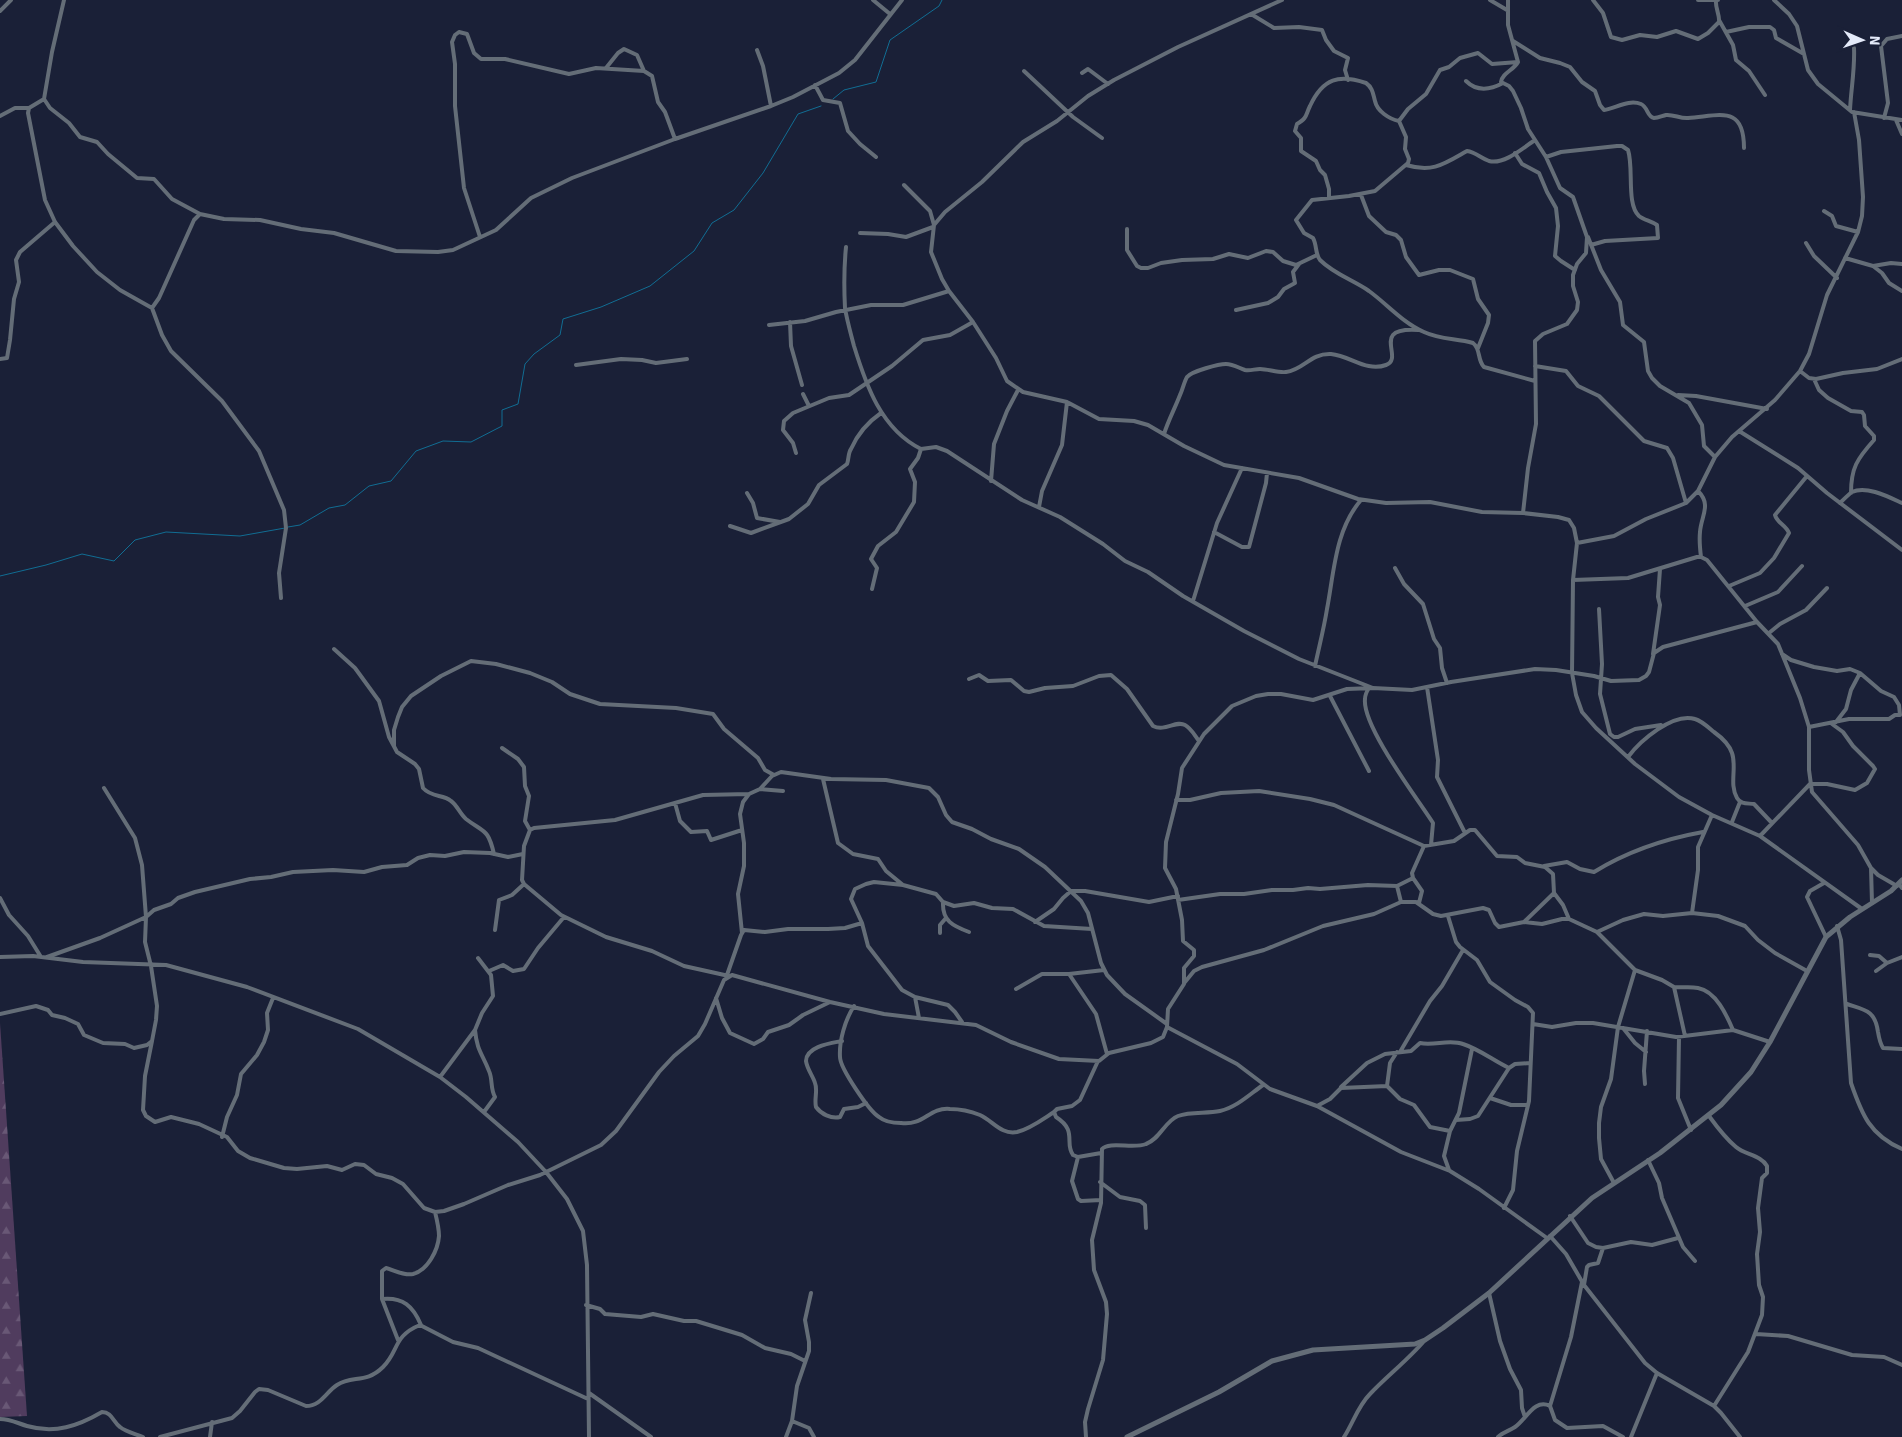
<svg xmlns="http://www.w3.org/2000/svg" width="1902" height="1437" viewBox="0 0 1902 1437" font-family="Signika,sans-serif">
	<defs>
		<pattern id="forest-firs" width="22" height="20" patternUnits="userSpaceOnUse" patternTransform="scale(1.25)"><rect width="22" height="20" fill="#503c5e"/><path d="M5 1l3.5 6h-7zM16 11l3.5 6h-7z" fill="#695876"/></pattern>
	</defs>
	<rect width="100%" height="100%" fill="#1a2037"/>
	<path fill="url(#forest-firs)" d="M0,1023L27,1416L0,1417Z"/>
	<g fill="none" stroke-linecap="round" stroke-linejoin="round">
		<path stroke="#116d93" stroke-width="1" d="M833,99L844,90L876,82L890,40L939,6L942,0
			M288,527L300,525L329,508L345,505L369,486L391,481L416,451L443,441L471,442L502,426V410L518,404L525,364L534,354L560,335L563,319L601,307L650,286L694,251L712,223L734,210L763,173L798,114L821,106
			M0,576L46,565L82,554L114,561L135,540L166,532L240,536L285,528"/>
		<path stroke="#646d77" stroke-width="4" d="M64,0L52,52L44,99L50,108L69,123L80,137L97,142L108,154L137,178L154,179L172,199L200,214L224,219L260,220L301,229L334,233L396,251L438,252L453,250L496,230L531,198L572,178L675,139L771,106L793,97L839,73L855,60L902,0
			M873,0L890,14
			M1282,0L1178,47L1114,80L1088,96L1057,121L1023,142L982,182L945,212L934,225L931,252L942,279L949,291L973,322L996,358L1007,381L1023,392L1067,402L1099,419L1134,421L1148,425L1184,446L1224,465L1299,478L1358,499L1386,503L1430,502L1482,512L1523,513L1558,517L1569,520L1574,528L1577,543L1573,580L1572,673L1576,695L1582,712L1596,728L1635,764L1679,797L1712,815L1760,836L1862,909
			M1490,0L1507,10
			M1508,0V25L1518,62C1514,70 1502,73 1501,82L1509,86L1513,91L1521,108L1528,129L1546,157L1560,188L1573,197L1587,237L1586,253L1577,264L1573,275V286L1578,302L1577,310L1567,324L1543,334L1535,341L1536,424L1528,468L1523,513
			M1593,0L1603,13L1611,37L1622,40L1640,35L1657,37L1676,31L1698,39L1708,33L1719,22C1720,15 1715,8 1716,0
			M1698,0H1718
			M1774,0L1789,14L1797,26L1808,70L1818,84L1852,112L1902,120
			M0,11L11,0
			M1251,14L1274,28L1299,27L1322,30L1326,40L1334,51L1348,58L1345,70L1348,80
			M1719,20L1733,45L1736,60L1749,71L1765,95
			M1726,32L1749,27H1770L1774,30L1776,38L1804,54
			M1513,41L1540,58L1560,63L1570,67L1582,82L1595,91L1600,105L1604,110C1616,108 1629,99 1641,104C1648,107 1647,117 1654,118C1658,118 1662,116 1666,115C1673,114 1681,119 1688,118C1719,116 1744,104 1744,148
			M757,50L763,66L771,106
			M1518,62L1492,64L1478,53L1460,58L1449,67L1440,70L1426,94L1408,109L1399,121L1406,137L1405,149L1409,159L1408,163L1375,191L1349,196L1312,200L1296,220L1304,233L1313,238C1317,245 1315,254 1320,260C1334,274 1353,280 1369,291C1387,304 1403,323 1424,332C1441,340 1457,338 1473,343C1481,349 1477,360 1484,367L1535,381
			M606,68L618,53L624,49L637,55L644,71
			M1024,71L1073,117L1102,138
			M1082,73L1088,69L1108,84
			M1466,81C1477,92 1490,90 1503,83
			M815,85L823,100L840,103L848,131L860,144L876,157
			M44,99L29,108L28,113L45,200L55,222L73,246L97,272L120,290L152,308L162,335L171,351L222,401L259,451L284,510L286,528L279,573L281,598
			M1850,110C1851,89 1855,69 1854,48
			M0,116L15,108H29
			M1884,118L1888,103L1881,46L1887,39L1902,36
			M1896,120L1902,134
			M1515,153L1522,164L1539,173L1547,192L1556,208L1558,226L1555,256L1561,261L1575,270
			M1546,157L1561,152L1617,146H1622L1628,150C1634,168 1626,204 1639,216C1644,220 1651,221 1657,225L1658,238L1605,241L1591,245
			M1406,165C1433,173 1444,164 1467,151C1475,152 1481,158 1489,161C1504,165 1523,148 1535,140
			M904,185L930,211L934,225
			M1361,195L1369,216L1386,232L1396,235L1401,240L1406,257L1419,275L1439,270H1450L1473,279L1478,299L1489,315L1488,323L1478,348
			M1329,198V189L1325,175L1320,170L1316,161L1301,151V138L1295,131L1297,124C1308,117 1305,116 1310,106C1323,78 1339,74 1366,83C1373,88 1373,94 1375,101C1377,111 1389,119 1399,121
			M1824,211L1832,216L1836,226L1858,232
			M1127,229V250L1137,266L1141,268H1148L1161,263L1182,260L1213,259L1229,254L1248,258L1266,251L1273,252L1283,261L1296,265L1317,255
			M860,233L888,234L906,237L933,227
			M480,237L464,188L455,106V64L452,42L455,35L459,32L467,34L474,53L481,59H505L569,74L596,68L644,71L652,76L658,102L665,112L675,139
			M1588,237L1601,270L1620,302L1623,325L1644,342L1648,371L1652,378L1660,386L1689,403L1702,425L1704,446L1715,457
			M1806,243L1814,256L1837,278
			M846,247C844,267 844,289 845,308C847,321 851,334 854,346C866,385 881,429 921,449L936,447L947,451L1022,500L1060,517L1103,544L1125,561L1148,572L1183,596L1244,631L1299,659L1373,688L1412,690L1451,682L1535,669L1556,670L1594,676L1611,681L1639,680L1646,676L1649,672L1654,653L1663,647L1757,622
			M1845,258L1873,266L1891,263L1902,264
			M1873,266L1882,273L1889,283L1902,291
			M152,308L159,298L194,220L200,214
			M1236,310L1268,303L1278,297L1284,289L1295,283L1293,272L1299,264
			M790,322L791,346L802,385
			M769,325L805,321L836,312L871,305H903L949,291
			M0,359L7,358L10,340L14,299L19,282L16,260L20,252L55,222
			M576,365L621,359L642,360L656,363L687,359
			M1535,366L1566,371L1578,386L1599,396L1644,441L1667,448L1673,458L1686,503
			M1800,371L1809,378L1816,379L1843,373L1877,369L1902,359
			M1814,379L1819,390L1828,398L1851,411L1862,412L1864,415L1865,426L1874,436V440C1857,459 1851,468 1851,493
			M803,394L809,406
			M1678,395L1696,396L1767,409
			M1739,431L1798,468L1827,493L1902,550
			M1164,434C1168,421 1175,408 1180,395C1183,389 1184,382 1187,377C1192,371 1219,364 1226,364C1233,364 1239,368 1245,370C1250,371 1255,369 1260,369C1268,369 1278,373 1286,372C1304,370 1310,353 1331,354C1351,356 1366,372 1386,365C1405,358 1369,327 1418,330
			M796,453L793,443L783,430L784,421L793,413L829,398L849,395L892,366L923,340L950,335L973,322
			M991,481L994,444L1007,411L1018,390
			M1698,491C1712,505 1701,516 1700,532C1699,541 1700,549 1701,557
			M747,493L753,503L757,518L780,522
			M1840,503C1844,499 1848,495 1852,492C1866,485 1889,497 1902,503
			M1039,507L1042,491L1062,445L1067,402
			M730,526L751,533L789,519L808,504L819,485L847,464C849,459 848,453 851,449C858,433 868,422 881,413
			M1214,532L1242,547H1249L1266,483L1267,473
			M1577,543L1614,536L1646,519L1686,503L1698,491L1715,457L1732,437L1775,400L1800,371L1809,354L1827,295L1858,232L1862,216L1863,197L1859,140L1854,112
			M1395,568L1404,584L1423,604L1434,639L1440,648L1442,668L1447,683
			M1573,580L1628,578L1697,557H1701L1707,560L1757,622L1778,644L1800,698L1809,727V770L1812,792L1858,845L1871,868L1878,875L1897,886
			M1729,586L1760,573L1774,558L1789,533C1786,525 1777,523 1775,515L1807,476
			M872,589L877,568L871,559L878,546L896,532L914,502L915,482L910,469L918,458L921,449
			M1193,601L1217,523L1242,468
			M1745,606L1778,592L1802,566
			M1599,609L1602,664L1600,694L1610,734L1614,737H1618L1635,729L1661,725
			M1769,633L1780,624L1806,610L1827,588
			M334,649L355,668L379,701L389,737L397,752L415,764L419,769L423,788C432,798 443,794 451,801C457,805 460,814 466,819C484,833 488,828 494,854
			M1653,654L1660,605L1658,597L1660,569
			M1782,654L1791,660L1814,667L1837,671L1850,669L1860,673L1881,691L1894,697L1899,705L1900,715
			M1315,666C1319,647 1324,628 1327,609C1334,573 1335,530 1361,500
			M969,679L979,675L988,681L1011,680L1024,691L1029,692L1045,688L1073,686L1099,676L1111,675L1127,689L1153,726C1165,732 1176,720 1185,725C1191,728 1195,736 1199,741
			M1427,687L1438,760L1437,777L1465,833
			M1369,688C1367,691 1365,695 1365,699C1362,726 1417,798 1433,823L1431,845
			M1330,696L1369,771
			M1836,722L1846,709L1851,690L1860,673
			M1809,727L1849,719H1889L1895,715H1900
			M394,746V730L398,717L402,707L411,696L441,676L471,661L496,664L530,673L552,682L570,694L600,704L676,708L713,714L724,729L758,758L765,770L774,775
			M502,748L518,759L524,767L525,786L529,796L525,821L530,830
			M1628,757C1640,741 1673,712 1695,719C1702,721 1709,728 1714,732C1721,737 1729,744 1732,753C1737,767 1729,784 1737,798C1741,805 1748,803 1754,804L1772,823
			M823,779L838,843L853,854L878,859L886,871L903,885
			M760,789L783,791
			M1176,800H1190L1221,793L1259,791L1310,799L1334,805L1424,846L1454,841L1470,830H1475L1497,856L1517,857L1525,863L1545,867L1553,874L1554,893L1524,922
			M675,803L680,821L691,832L707,831L711,840L742,830
			M1732,822L1740,802
			M1760,836L1810,784H1827L1855,790L1867,783L1875,769L1873,766L1853,746L1843,732L1832,724
			M1544,866L1567,862L1580,869L1594,872C1628,851 1664,839 1703,832
			M1871,868L1872,903
			M1824,883L1810,891L1807,897L1826,937
			M1899,884L1902,888
			M1397,886L1401,902
			M1554,893L1563,905L1569,919
			M0,898L9,915L28,936L41,957
			M1178,900L1220,894H1244L1272,890H1293L1308,888L1320,889L1368,885L1397,886L1413,878
			M943,902C942,921 953,926 969,932
			M1419,903L1422,891L1413,878L1412,873L1424,846
			M1692,913L1698,870V847L1712,815
			M1448,916L1456,942L1460,947L1477,960L1490,982L1515,1000L1528,1007L1533,1013L1529,1101L1517,1151L1513,1190L1504,1208
			M1035,922L1054,909L1063,898L1071,891H1085L1149,902L1178,896
			M1837,926L1841,940L1851,1083C1862,1115 1870,1135 1902,1149
			M495,930L499,900L512,895L524,884
			M1597,932L1623,920L1644,914L1663,916L1692,913L1718,916L1745,926L1758,940L1775,953L1807,971
			M742,933L738,894L744,866V843L740,814L743,802L749,794
			M940,933V925L946,918
			M1870,955L1879,956L1887,963
			M0,957L33,956L83,962L166,965L247,987L358,1029L440,1077L466,1097L518,1142L546,1172L567,1199L583,1231L587,1265L589,1437
			M47,957L100,938L146,917L154,910L171,904L178,898L195,892L250,879L271,877L293,872L333,870L364,872L382,867L407,865L418,858L430,855L445,856L464,852L490,853L508,857L523,854
			M489,971L503,965L513,971L524,969L538,948L564,917
			M1876,971L1887,963L1902,957
			M1069,974L1096,1014L1107,1054
			M727,975L741,935L744,930L765,932L788,929H828L845,928L862,923
			M729,976L684,966L652,951L606,937L561,915L524,884L522,880L524,846L530,830L534,828L615,820L703,795L749,794L760,789L772,776L781,772L831,779L886,780L929,788L938,797L946,815L952,822L972,829L991,839L1019,849L1045,867L1081,901L1088,913L1101,963L1107,975L1125,994L1167,1024
			M1185,982L1194,971L1202,967L1264,950L1323,926L1374,914L1401,902H1416L1433,914L1441,916L1483,908L1489,910L1495,923L1499,927L1524,922L1542,924L1562,919H1569L1597,932L1635,970L1662,980L1674,987L1685,1036
			M1674,987C1681,987 1690,987 1698,988C1716,991 1727,1016 1733,1030
			M1016,989L1042,974H1069L1104,970
			M915,997L919,1018
			M716,998L722,1018L730,1033L754,1044L763,1039L768,1032L789,1025L803,1015L830,1002
			M1847,1004C1865,1010 1875,1010 1878,1032C1879,1038 1880,1043 1883,1048L1902,1049
			M854,1006C845,1020 839,1041 840,1057C840,1068 869,1111 879,1117C885,1122 894,1123 901,1123C924,1126 929,1107 950,1109C961,1109 970,1111 980,1115C993,1121 1001,1135 1017,1132C1030,1129 1043,1119 1054,1112
			M0,1014L36,1006L48,1010L52,1015L65,1018L78,1024L84,1035L103,1043L125,1044L134,1048L147,1045L152,1041L156,1020L157,1006L151,966L145,942L146,917L142,865L135,838L104,788
			M962,1022L955,1012L948,1005L915,997L902,990L868,946L862,923L851,899L855,889L866,884L874,882L903,885L936,894L943,902L954,906L974,903L992,908L1013,909L1044,926L1092,929
			M1533,1024L1552,1027L1576,1023H1593L1676,1037L1733,1030L1770,1042
			M1167,1027L1237,1064L1270,1089L1317,1106L1401,1152L1450,1171L1479,1189L1547,1238
			M1623,1028L1635,1043L1646,1052
			M475,1030C477,1051 482,1053 489,1071C493,1080 490,1088 495,1097L484,1112
			M1679,1037L1678,1098L1691,1130
			M152,1041L145,1076L143,1110L146,1116L155,1122L171,1117L199,1124L227,1137L238,1151L250,1158L284,1168L297,1169L327,1166L342,1170L355,1164L364,1165L376,1174L392,1178L403,1184L424,1208L435,1212L444,1211L464,1204L508,1185L540,1175L601,1145L616,1131L659,1072L674,1056L698,1036L705,1024L724,980L732,975L830,1002L884,1014L976,1025L1011,1042L1059,1059L1099,1061L1109,1053L1151,1043L1163,1037L1167,1027L1168,1009L1184,984V968L1194,956V950L1183,941L1182,920L1176,889L1165,868L1166,842L1178,794L1182,768L1204,734L1232,706L1256,696L1268,694H1281L1313,700L1347,689L1373,688
			M842,1041C832,1043 806,1046 806,1061C807,1069 813,1076 815,1083C818,1090 814,1099 816,1107C821,1114 831,1119 840,1117L844,1109L858,1107L866,1103
			M1400,1052L1430,1001L1442,986L1463,950
			M1098,1061L1080,1100L1072,1106L1057,1109L1054,1112L1056,1117C1078,1131 1064,1143 1073,1155L1078,1157L1101,1153
			M440,1077L475,1030L482,1013L493,996L491,975L478,958
			M1645,1084L1644,1071L1647,1031
			M1387,1086L1390,1063L1397,1052
			M1341,1087L1367,1063L1385,1054L1411,1051L1420,1043C1434,1046 1449,1039 1463,1044C1479,1049 1494,1061 1509,1068
			M1490,1098L1511,1105H1528
			M1317,1106L1330,1099L1341,1088L1387,1086L1400,1099L1414,1105L1430,1127L1450,1131L1444,1156L1449,1170
			M1709,1116C1717,1127 1725,1138 1736,1147C1745,1155 1761,1155 1767,1166V1173L1762,1178L1758,1208L1760,1232L1757,1254L1759,1285L1763,1297L1762,1315L1748,1352L1714,1406
			M1456,1120L1470,1119L1478,1116L1509,1068L1515,1064L1530,1063
			M1450,1131L1459,1113L1472,1049
			M222,1137L227,1117L237,1095L241,1074L257,1055L264,1042L268,1030L267,1013L273,998
			M1078,1157L1072,1181L1078,1199L1081,1201L1101,1200
			M1648,1160L1659,1183L1662,1198L1683,1247L1695,1261
			M1100,1182L1120,1197L1140,1201L1145,1205L1146,1228
			M1614,1183L1601,1159L1599,1138V1123L1601,1107L1611,1079L1618,1027L1635,970
			M1570,1216L1588,1243L1596,1247L1603,1248L1631,1242L1652,1245L1678,1238
			M1550,1236L1566,1254L1584,1285L1645,1363L1657,1373L1714,1406L1721,1413L1740,1437
			M1584,1285L1587,1267L1589,1265L1598,1263L1603,1248
			M1489,1293L1500,1341L1510,1369L1521,1390L1522,1408L1525,1417
			M382,1299C403,1297 413,1306 421,1325
			M586,1305L600,1309L605,1314L641,1317L653,1314L684,1321H696L742,1335L765,1348L791,1354L805,1361
			M1756,1334L1788,1336L1852,1355L1884,1357L1902,1365
			M398,1340L382,1299V1271L386,1268C394,1270 404,1276 413,1274C428,1270 438,1250 439,1236C439,1228 437,1220 435,1212
			M589,1393L651,1437
			M1550,1406L1571,1337L1582,1282
			M0,1419C10,1419 17,1423 27,1426C55,1434 78,1426 102,1412C112,1412 113,1422 120,1427C126,1432 136,1434 143,1437
			M792,1421L809,1428L814,1437
			M160,1437L232,1418L240,1411L255,1392L259,1389L268,1390L306,1406C321,1406 326,1392 337,1385C352,1375 366,1384 383,1367C399,1351 393,1336 420,1325L453,1342L478,1348L588,1399
			M210,1437L212,1422
			M786,1437L792,1421L797,1386L809,1351V1342L805,1320L811,1293
			M1086,1437L1085,1422L1088,1409L1103,1360L1107,1314L1106,1302L1094,1270L1092,1240L1101,1203L1102,1149C1109,1141 1134,1149 1146,1144C1160,1139 1165,1121 1178,1116C1191,1111 1207,1114 1220,1111C1237,1107 1250,1094 1263,1085
			M1344,1437C1353,1423 1358,1406 1370,1394C1388,1375 1408,1360 1425,1340
			M1498,1437C1503,1432 1509,1431 1515,1427C1526,1420 1534,1398 1550,1406L1555,1420L1567,1428L1603,1426L1623,1437
			M1631,1437L1657,1373"/>
		<path stroke="#646d77" stroke-width="5" d="M1127,1437L1219,1392L1272,1361L1313,1350L1415,1344L1425,1340L1443,1328L1489,1293L1592,1198L1660,1153L1721,1105L1751,1072L1770,1042L1826,937L1850,917L1891,891L1902,880"/>
	</g>
	<g transform="translate(1862 40) rotate(92)" stroke="#1a2037" stroke-width="4" paint-order="stroke">
	<path d="M0-4L9 19L0 12L-9 19Z" fill="#e4eaf9"/>
	<text y="-8" font-size="14" font-weight="bold" text-anchor="middle" fill="#e4eaf9">N</text>
	</g>
</svg>
